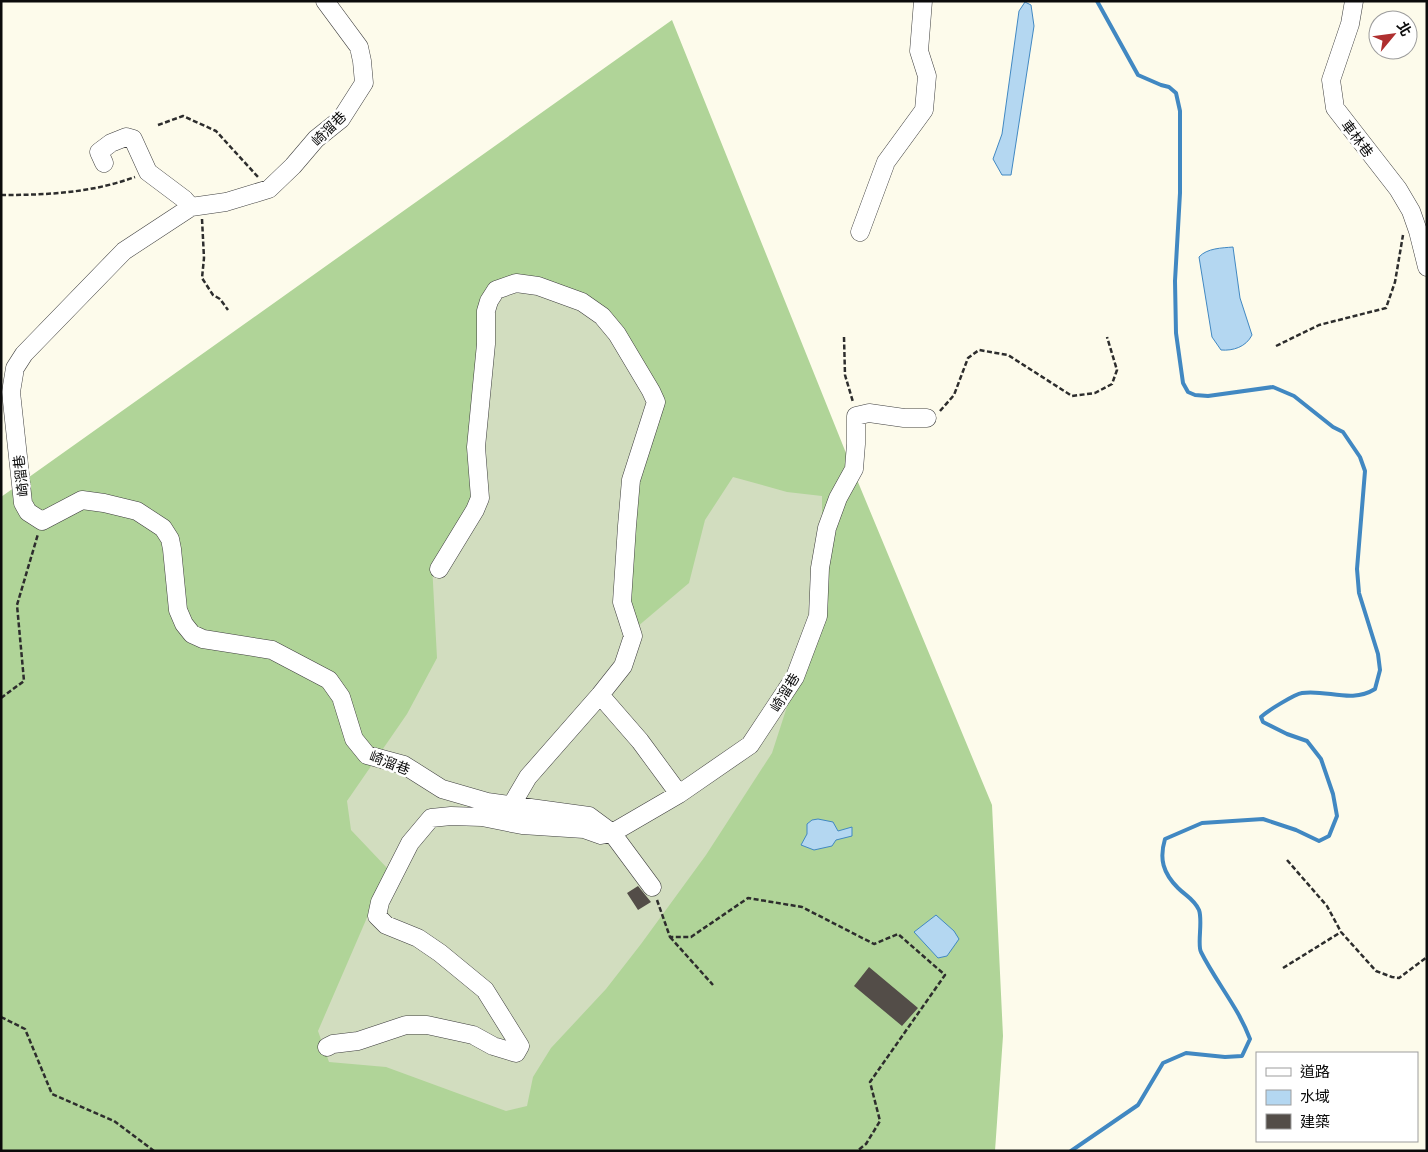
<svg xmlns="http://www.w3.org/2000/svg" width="1428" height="1152" viewBox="0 0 1428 1152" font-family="Georgia,'Noto Sans TC',serif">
	<rect width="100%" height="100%" fill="#fdfbeb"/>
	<path fill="#b0d498" d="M672,20L848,458L992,805L1003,1036L995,1151H1V497Z"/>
	<path fill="#d2ddbf" d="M493,285L585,296L662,399L633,499L627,605L637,627L689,583L705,520L733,477L787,492L822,496V622L794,685L772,753L706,855L641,944L606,989L551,1048L533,1077L527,1106L506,1111L386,1067L329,1062L318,1031L388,869L351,830L347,801L407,714L437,658L432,564L469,514Z"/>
	<path fill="#b4d7f1" stroke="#4188c2" d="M1025,2L1031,5L1034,26L1011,175H1002L993,159L1002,134L1019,11Z
		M1233,247L1240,298L1252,335C1246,347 1233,351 1221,350L1212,337L1199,257C1207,248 1222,248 1233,247Z
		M818,819L833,822L838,831L852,827V836L836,840L832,846L814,850L801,845L807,834V824L812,820Z
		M936,915L954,931L959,939L947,956L938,958L914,932Z"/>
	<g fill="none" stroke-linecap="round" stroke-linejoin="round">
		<path stroke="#4188c2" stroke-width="4" d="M1071,1151L1138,1105L1163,1063L1186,1053L1225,1057L1242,1056L1250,1039C1238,1007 1216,982 1201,952C1197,945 1203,921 1199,910C1194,899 1186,896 1178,888C1163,873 1159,859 1165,839L1202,823L1263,819L1296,830L1319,841L1329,836L1337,816L1333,794L1321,759L1307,741L1287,734L1263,722L1261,717C1267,711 1295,694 1302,693C1327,689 1351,704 1375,689L1380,670L1378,654L1359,593L1357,569L1365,471L1360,457L1343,432L1333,427L1294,396L1273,387L1208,396L1195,395L1188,392L1183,383L1176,333L1175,281L1180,193V111L1176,93L1169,87L1161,85L1138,75L1097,1"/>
	</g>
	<path fill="#534d48" d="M638,886L651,902L638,910L627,893Z
		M869,967L918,1008L902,1026L854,986Z"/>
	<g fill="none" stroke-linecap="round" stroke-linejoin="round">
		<defs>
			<path id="minor" d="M325,1L359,47L362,61L364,83L341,119L316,139L293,166L269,189L226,202L191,207L124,251L24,354L15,368L11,392L23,503L28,512L42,521L82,500L104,503L137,511L163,528L170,539L172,549L178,610L184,624L192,634L203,639L272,650L329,680L341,697L354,739L367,755L404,765L442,789L487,802L589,816L612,833L679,794L750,745L795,677L818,616L820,568L827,528L838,498L854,469L856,444V416L869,413L904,418H927
				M1354,1L1350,24L1331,80L1335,108L1398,189L1411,211L1418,231L1427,267
				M104,163L99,152L111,143L126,137L133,139L148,172L184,199L191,207
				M860,232L886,162L924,110L927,76L919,51L923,1
				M439,569L475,510L480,498L476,447L486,344V311L489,301L496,290L516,283L538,286L582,302L602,316L617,334L651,391L656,402L631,480L627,526L622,602L633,636L623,666L600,695L528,777L511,806
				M600,695L640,741L679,794
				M327,1047L333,1044L358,1041L406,1025H427L473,1035L493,1046L516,1053L520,1046L485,990L440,953L418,938L386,925L377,916L380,902L410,843L431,818L451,816L482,817L522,825L584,829L601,835L612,833L652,887"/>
		</defs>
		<use href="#minor" stroke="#3e3e3e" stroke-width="19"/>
		<path stroke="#2d2d2d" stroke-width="2.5" stroke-dasharray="5 2.5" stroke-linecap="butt" d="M158,125L183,116L216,131L258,177
			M1,195C47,195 91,193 135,177
			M202,219L204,258L202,278L213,295L220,299L228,310
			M844,337L845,375L853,402
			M1276,346L1319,325L1386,308L1395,282L1403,235
			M940,411L954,395L968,358L979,350L1008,355L1072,396L1095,393L1112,384L1117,370L1107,337
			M1,698L24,681L17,605L38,534
			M1287,860L1327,906L1341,932L1376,971L1392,977L1399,978L1427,957
			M657,900L670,937H691L748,898L802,907L874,944L898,934L945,975L870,1082L880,1121L866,1144L857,1151
			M670,937L713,985
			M1283,968L1341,932
			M1,1017L25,1029L52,1094L114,1121L154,1151"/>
		<use href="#minor" stroke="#fff" stroke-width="18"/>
	</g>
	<g text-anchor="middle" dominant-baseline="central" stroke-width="5" stroke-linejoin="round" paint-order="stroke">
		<g font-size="14" fill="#0b0b0b" stroke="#fff">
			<text transform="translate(328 128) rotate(-45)">崎溜巷</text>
			<text transform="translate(1358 138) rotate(53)">車林巷</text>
			<text transform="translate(20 476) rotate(-97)">崎溜巷</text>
			<text transform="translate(784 692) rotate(-59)">崎溜巷</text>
			<text transform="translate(390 762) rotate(21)">崎溜巷</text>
		</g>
	</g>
	<rect width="1428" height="1152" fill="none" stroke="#0b0b0b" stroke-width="5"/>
	<rect x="1256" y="1052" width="162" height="90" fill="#ffffff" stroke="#9d9d9d"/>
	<rect x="1266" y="1068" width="25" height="8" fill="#ffffff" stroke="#9d9d9d"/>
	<text x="1300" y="1077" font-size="15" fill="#0b0b0b">道路</text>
	<rect x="1266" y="1090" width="25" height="15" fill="#b4d7f1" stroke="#9d9d9d"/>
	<text x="1300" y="1102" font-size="15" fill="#0b0b0b">水域</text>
	<rect x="1266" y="1114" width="25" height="15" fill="#534d48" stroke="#9d9d9d"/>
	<text x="1300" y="1127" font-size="15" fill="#0b0b0b">建築</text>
	<g transform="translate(1393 35) rotate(61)"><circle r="24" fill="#ffffff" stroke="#9d9d9d"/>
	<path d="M0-4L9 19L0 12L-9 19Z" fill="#af2f2f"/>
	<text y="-8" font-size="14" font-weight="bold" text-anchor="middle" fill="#0b0b0b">北</text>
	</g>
</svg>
